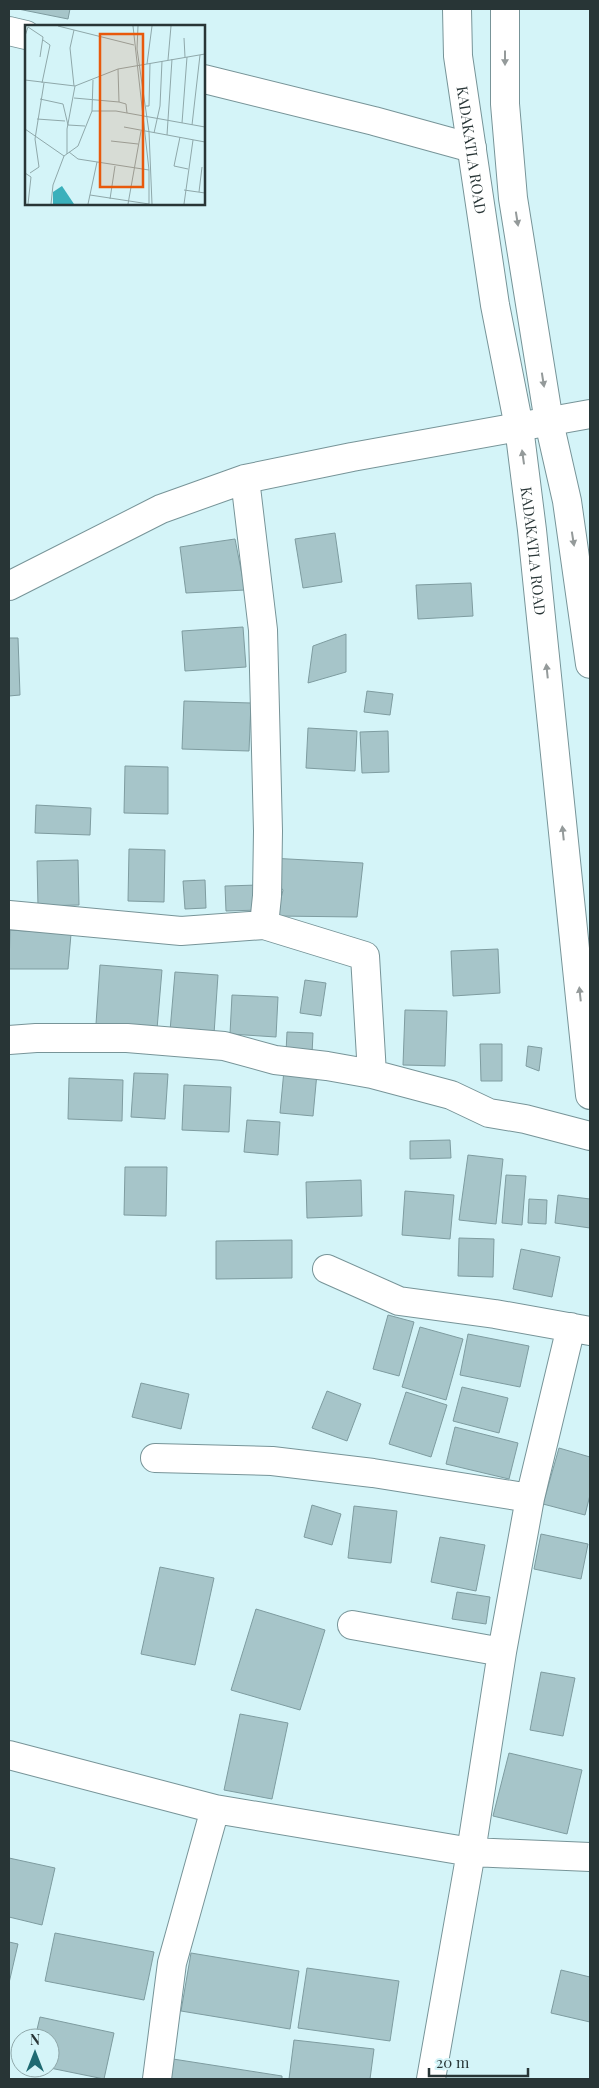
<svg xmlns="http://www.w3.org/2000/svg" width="599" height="2088" viewBox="0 0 599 2088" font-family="'Playfair Display',serif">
	<rect width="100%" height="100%" fill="#d4f4f8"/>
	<path fill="#a6c5c9" stroke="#7e9ca0" d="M18,9H70L68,19Z
		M335,533L342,582L303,588L295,539Z
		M235,539L245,590L186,593L180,547Z
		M471,583L473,616L418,619L416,585Z
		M243,627L246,667L185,671L182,631Z
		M346,634V672L308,683L313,646Z
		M9,638H18L20,695L9,696Z
		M367,691L393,694L390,715L364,712Z
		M184,701L251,703L249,751L182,749Z
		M308,728L357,731L355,771L306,768Z
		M388,731L389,772L362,773L360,732Z
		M125,766L168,767V814L124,813Z
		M36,805L91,808L90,835L35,833Z
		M129,849L165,850L164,902L128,901Z
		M270,858L363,863L357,917L277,916L283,890L272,877Z
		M78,860L79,905L38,906L37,861Z
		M205,880L206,908L185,909L183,881Z
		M259,885L260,910L226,911L225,886Z
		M10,930L71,934L68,969H9Z
		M498,949L500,993L453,996L451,951Z
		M100,965L162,970L157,1029L96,1024Z
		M175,972L218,975L214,1034L170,1031Z
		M305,980L326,983L321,1016L300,1013Z
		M232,995L278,997L276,1037L230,1034Z
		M405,1010L447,1011L445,1066L403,1065Z
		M287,1032L313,1033L312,1054L286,1052Z
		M480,1044H502V1081H481Z
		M528,1046L542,1048L539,1071L526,1066Z
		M284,1070L317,1073L313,1116L280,1113Z
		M134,1073L168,1074L165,1119L131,1117Z
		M69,1078L123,1080L122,1121L68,1119Z
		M184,1085L231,1087L229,1132L182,1130Z
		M247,1120L280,1122L278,1155L244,1152Z
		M450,1140L451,1158L410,1159V1141Z
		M468,1155L503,1159L496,1224L459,1220Z
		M125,1167H167L166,1216L124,1215Z
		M506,1175L526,1176L522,1225L502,1223Z
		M361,1180L362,1216L307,1218L306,1182Z
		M405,1191L454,1195L450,1239L402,1235Z
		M558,1195L590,1199V1228L555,1223Z
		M529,1199L547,1200L546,1224L528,1223Z
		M459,1238L494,1239L493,1277L458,1276Z
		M292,1240V1278L216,1279V1241Z
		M521,1249L560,1257L552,1297L513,1289Z
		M388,1315L414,1322L399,1376L373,1369Z
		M420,1327L463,1339L446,1400L402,1387Z
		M468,1334L529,1346L520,1387L460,1375Z
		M141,1383L189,1394L181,1429L132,1417Z
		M462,1387L508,1398L499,1433L453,1421Z
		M327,1391L361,1404L347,1441L312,1428Z
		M406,1392L447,1405L431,1457L389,1444Z
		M455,1427L518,1443L509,1479L446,1464Z
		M559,1448L590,1457V1495L585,1515L543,1504Z
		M312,1505L341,1514L332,1545L304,1537Z
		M354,1506L397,1511L391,1563L348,1558Z
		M541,1534L588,1544L581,1579L534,1569Z
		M440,1537L485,1545L476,1591L431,1582Z
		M160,1567L214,1578L195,1665L141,1654Z
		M457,1592L490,1597L486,1624L452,1619Z
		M256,1609L325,1630L300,1710L231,1690Z
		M541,1672L575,1678L563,1736L530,1730Z
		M240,1714L288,1723L272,1799L224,1790Z
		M509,1753L582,1770L567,1834L493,1816Z
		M9,1858L55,1868L42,1925L9,1917Z
		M55,1933L154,1952L144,2000L45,1981Z
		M9,1942L18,1944L9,1983Z
		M191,1953L299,1971L290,2029L181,2011Z
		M307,1968L399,1981L390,2041L298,2028Z
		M561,1970L590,1977V2022L551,2013Z
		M40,2017L114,2033L104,2079L50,2068V2038H35Z
		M294,2040L374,2049L370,2079H289Z
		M173,2059L282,2076V2079H170Z"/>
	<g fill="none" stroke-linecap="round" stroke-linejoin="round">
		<defs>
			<path id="street" d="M9,31L26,35
				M204,79L374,121L472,148
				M245,479L263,630L268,831L267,896L264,925
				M9,586L161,509L245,479L352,457L590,414
				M9,915L181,931L264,925L365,956L372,1074
				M9,1040L36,1038H127L224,1046L275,1060L327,1066L372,1074L451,1095L489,1113L525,1119L590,1136
				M327,1269L399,1301L495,1314L590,1331
				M155,1458L272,1461L373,1473L530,1498
				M352,1625L502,1652
				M9,1755L215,1809L471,1852L590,1857
				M157,2079L172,1963L215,1809
				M431,2079L471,1852L502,1652L530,1498L571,1327"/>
			<g id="secondary">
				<path id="s1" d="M457,9L458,56L495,305L519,427L532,530L590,1095"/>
				<path d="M505,9V104L513,198L549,422L567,501L590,664"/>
			</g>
		</defs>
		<use href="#street" stroke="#779498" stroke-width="30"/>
		<use href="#secondary" stroke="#779498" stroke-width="30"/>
		<use href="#street" stroke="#fff" stroke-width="28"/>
		<use href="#secondary" stroke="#fff" stroke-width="28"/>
	</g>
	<defs><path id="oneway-solid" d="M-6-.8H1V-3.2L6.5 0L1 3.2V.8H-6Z" transform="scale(1.25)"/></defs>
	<g fill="#949a9a">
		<use href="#oneway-solid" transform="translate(505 58) rotate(90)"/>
		<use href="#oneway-solid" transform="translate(517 219) rotate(81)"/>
		<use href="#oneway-solid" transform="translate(543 380) rotate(81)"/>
		<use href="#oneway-solid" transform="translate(523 457) rotate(-98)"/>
		<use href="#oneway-solid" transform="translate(573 539) rotate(81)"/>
		<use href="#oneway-solid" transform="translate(547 671) rotate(-96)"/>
		<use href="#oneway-solid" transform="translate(563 833) rotate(-96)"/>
		<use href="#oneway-solid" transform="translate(580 994) rotate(-96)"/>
	</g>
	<g text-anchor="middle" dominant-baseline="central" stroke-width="4" stroke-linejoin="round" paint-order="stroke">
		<g font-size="15" fill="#283536" stroke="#d4f4f8">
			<text stroke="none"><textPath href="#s1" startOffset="142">KADAKATLA ROAD</textPath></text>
			<text stroke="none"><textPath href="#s1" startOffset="548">KADAKATLA ROAD</textPath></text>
		</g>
	</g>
	<g transform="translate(25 25)">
		<rect width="180" height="180" fill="#d4f4f8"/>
		<path d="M37,161L49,179H28V167Z" fill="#3ab0bb"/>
		<path fill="none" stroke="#8fa8aa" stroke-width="1" d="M33,1L109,20M108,1L124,145V179M113,1L112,24L124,107L127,179M0,11L3,2L18,12L15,32M159,13L160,32M143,35L146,1M122,39L127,1M93,44L94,77M0,55L50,61L93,44L180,29M17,58L25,20L18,15M49,61L45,23L49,5M49,73L94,77L101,79L102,88M15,74L38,79L43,100L60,101M121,81H124L125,38M67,86H91L180,102M12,94L40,96M157,98L162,32M167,100L175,30M99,102L180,117M0,104L39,131M129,108L135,81L137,36M142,110L147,34M155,112L149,141L163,144M86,116L113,119M44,127L53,134L124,145M42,129V104L50,61M0,148L6,152L3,179M5,148L14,142L10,114L19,58M159,165L180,168M174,167L177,142M65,170L124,179M85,174L90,141M26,179L28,160L39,131L53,121L67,86L68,55M63,179L72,137M103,179L116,106M159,179L168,115"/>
		<path fill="#e8590c" fill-opacity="0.15" stroke="#e8590c" stroke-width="2.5" d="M75,9H118V162H75Z"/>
		<rect width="180" height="180" fill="none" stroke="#283536" stroke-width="2.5"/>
	</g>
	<rect width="599" height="2088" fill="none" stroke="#283536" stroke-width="20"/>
	<g transform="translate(35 2053)"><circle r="24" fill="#d4f4f8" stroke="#8fa8aa"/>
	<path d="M0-4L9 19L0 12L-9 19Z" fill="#1f6a72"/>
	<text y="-8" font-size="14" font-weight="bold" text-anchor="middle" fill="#283536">N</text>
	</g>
	<path d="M429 2068v8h99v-8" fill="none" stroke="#283536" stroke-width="2.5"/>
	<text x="436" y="2068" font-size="15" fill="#283536" stroke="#d4f4f8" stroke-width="4" paint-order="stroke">20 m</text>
</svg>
